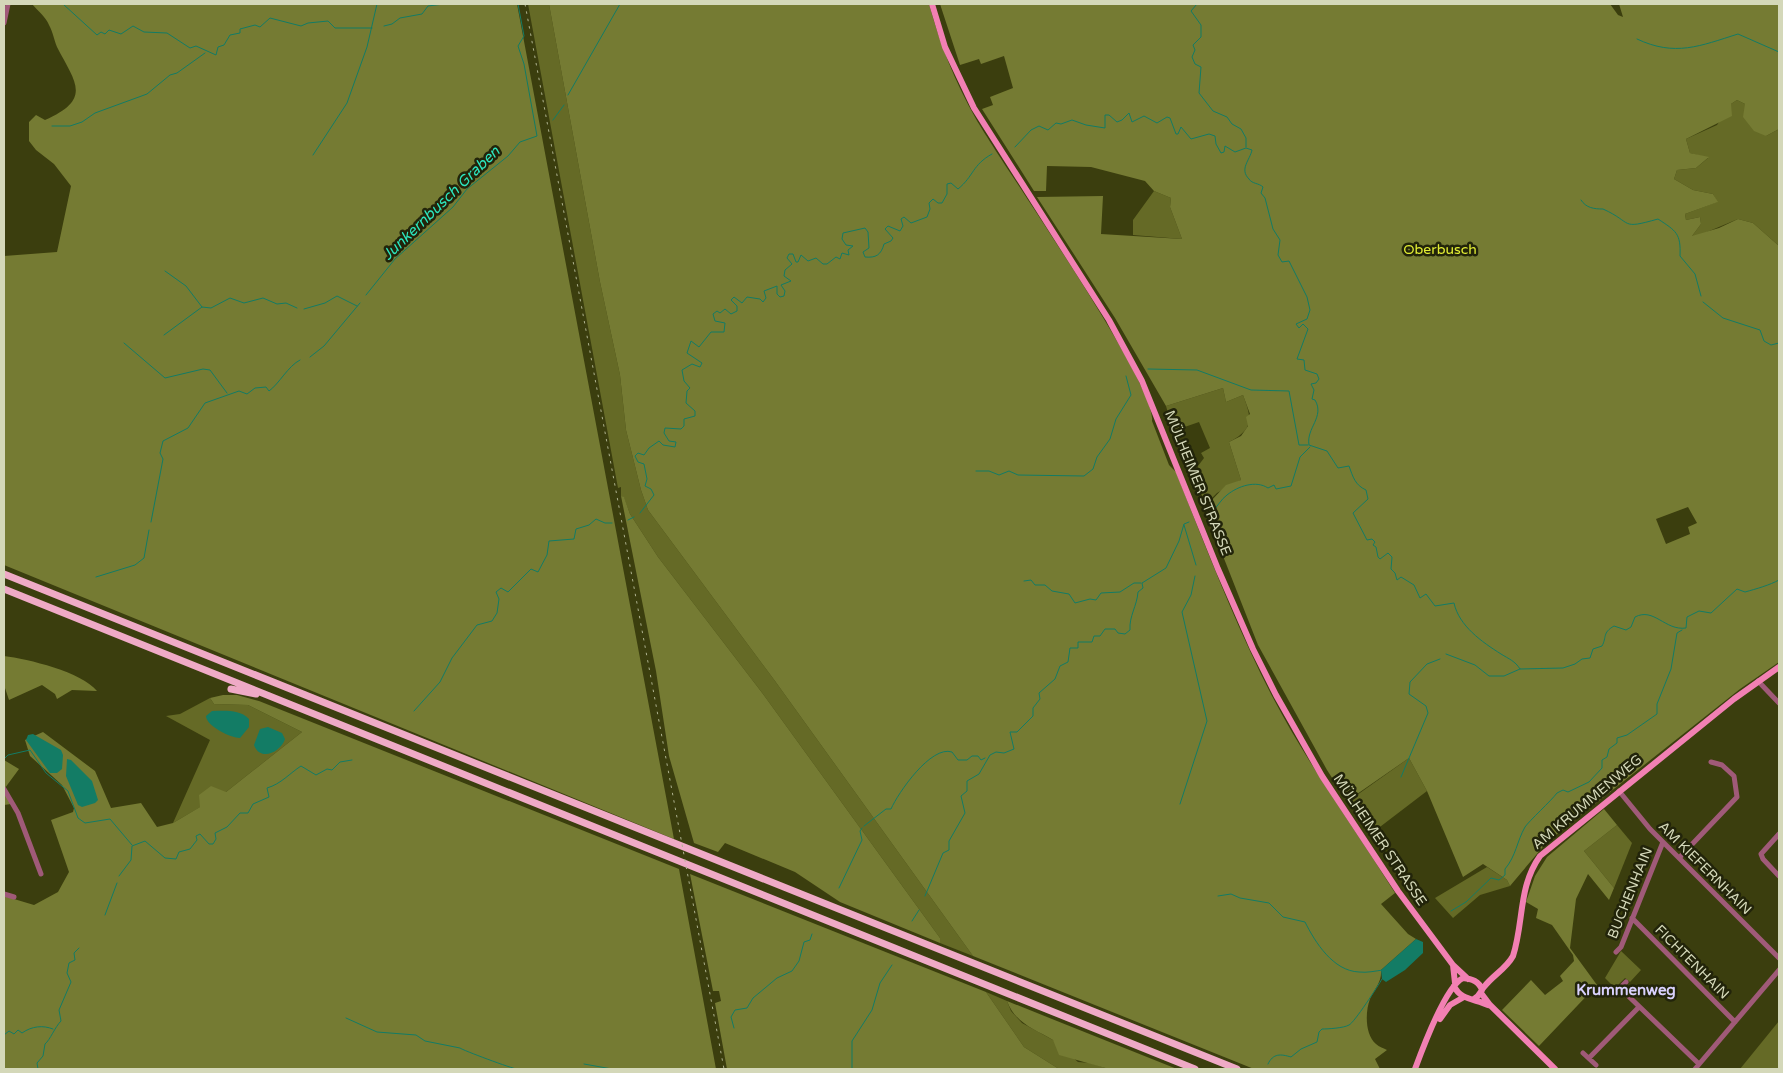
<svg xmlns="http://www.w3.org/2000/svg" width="1783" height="1073" viewBox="0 0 1783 1073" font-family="'Varela Round',sans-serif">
	<rect width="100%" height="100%" fill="#3b3e0e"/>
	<path fill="#656a26" d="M528,4H549L600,282L620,375L626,430L641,490L648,510L775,681L973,956L940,943V938L763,694L658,557L630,514L624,498L621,496V487L618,488Z
		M1737,100L1745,104L1766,136L1779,129V246L1753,223L1738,219L1695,237L1692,236L1701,224L1700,217L1686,220L1685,214L1717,202L1713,194L1693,190L1674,179L1677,170L1696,168L1708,158L1690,153L1686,139L1717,125L1731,104Z
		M1154,191L1171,198L1170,207L1182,239L1133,235V220Z
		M1223,388L1226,402L1243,395C1252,419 1254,429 1229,442L1241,480L1217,493L1206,504L1194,479L1199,475L1198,466L1204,458L1201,453L1210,448L1199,422L1173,431L1166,406Z
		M210,698L214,704L248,705L302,732L226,792L173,823L210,740L166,716L180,714Z
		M1409,758L1427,791L1372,833L1350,800Z
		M1617,825L1632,843L1614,888L1584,851Z
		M1487,867L1507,880L1510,886L1480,895L1453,918L1435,898Z
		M1621,951L1641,970L1630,982L1625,978L1615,988L1605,978Z
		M986,992L1007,1001L1011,1011L1022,1023L1053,1040L1078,1062L1090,1063L1109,1069H1059L1024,1047Z
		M1779,1021V1069H1740Z"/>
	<path fill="#757b33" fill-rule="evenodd" d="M32,4H517L674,839L4,565V256L57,252L71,186L54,164L36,150L29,141V122L36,115L45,120C93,99 75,82 57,47C54,40 53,32 49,25C46,17 37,10 32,4Z
		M549,4H929C940,44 955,82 976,119C1003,166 1158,386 1152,421L1169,465L1176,472C1206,548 1235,624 1272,696C1308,765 1354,827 1395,893L1381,904L1408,934L1416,939L1381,970C1382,982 1375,988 1370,999C1365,1012 1365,1035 1376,1044C1379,1047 1384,1048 1387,1050L1375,1059L1380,1069H1254L973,956L775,681L648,510L641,490L626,430L620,375L600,282Z
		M940,4H1610L1618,15L1623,17L1619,4H1779V129L1766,136L1754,131L1743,117L1745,104L1737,100L1731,104L1732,116L1686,139L1690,153L1709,157L1696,168L1677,170L1674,179L1693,190L1713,194L1718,202L1685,214L1686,220L1700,217L1701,224L1692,236L1719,228L1738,219L1753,223L1779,246V662L1740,689L1547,842L1510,886L1507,880L1483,864L1463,877L1427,791L1409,758L1347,801L1327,770L1258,645L1203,505L1210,502L1226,485L1241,480L1229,442L1241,436L1248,426L1246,417L1250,414L1243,395L1226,402L1223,388L1166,406L1115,318L1037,197L1103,196L1101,234L1182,239L1170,207L1171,198L1154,191L1145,181L1091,167L1047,166L1046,191H1034L982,109L993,105L990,97L1013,88L1004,56L981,64L979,59L960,65ZM1688,507L1697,523L1688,527L1690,534L1666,544L1656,519Z
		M621,496L624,497L630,514L658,557L763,694L940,938V943L840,902L795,872L725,843L718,852L694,843L669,756L656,671Z
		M4,656C28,659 82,672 97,691L72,690L57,699L55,694L42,685L9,700L4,685Z
		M223,695H237L259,701L679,869L716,1069H4V896L34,905L58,892L69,872L51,820L73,812L74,808L62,785L30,756L25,740L43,732L95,771L111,808L141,803L157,827L173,823L200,807L199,795L211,786L226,792L302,732L248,705L214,704L210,698Z
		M4,760L19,769L5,788L11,804L4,805Z
		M1604,809L1617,825L1584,851L1614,888L1609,900L1588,874L1576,899L1570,948L1597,985L1539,1046L1502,1010L1531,980L1545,995L1563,981L1560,976L1574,961L1573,955L1552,925L1536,918L1538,909L1526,902L1535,876L1547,857Z
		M690,874L986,992L1024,1047L1059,1069H727L715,1003L721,1001L719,991H713Z
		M1007,1001L1177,1069H1109L1059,1055L1053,1040C1034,1029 1015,1023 1007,1001Z"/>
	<path fill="#137c65" d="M212,711C225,711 239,709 249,719V727L240,738C231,738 206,726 206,716Z
		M268,727L282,733L285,739C281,752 260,762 254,745L260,729Z
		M33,734L61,750L63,755L62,769L57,773H50L26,740L28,735Z
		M67,759L71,760L92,781L98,800L95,803L82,807L78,805L66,776Z
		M1416,939L1423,942V953L1405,970L1386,982L1382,979L1381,970Z"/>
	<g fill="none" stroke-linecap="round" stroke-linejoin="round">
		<path stroke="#137c65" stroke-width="1" d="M63,4L97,35L101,32L105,34L109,30L121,34L133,26L144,32L167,33L190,48L196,46L216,55L218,47L224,45L230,35L240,33V29L255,25L260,27L270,18L301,26L308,23L328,21L335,28H372
			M1197,4L1191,11L1201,25V37L1193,45L1195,50L1192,57L1195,64L1201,67L1199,93L1213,111L1227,117L1232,124L1241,129L1246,138V147
			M384,26L392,24L400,18L422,14L428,6L444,4
			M1637,39C1675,57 1700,46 1738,34L1779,52
			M568,95L620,4
			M553,120L564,105
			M52,126H70L82,122L95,113L147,94L170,75L177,73L205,53
			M1015,147L1031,130L1039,126L1048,130L1056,123L1061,124L1072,120L1086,125L1105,128V115H1109L1117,122L1122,120L1129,113L1132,122L1144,116L1157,123L1167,117L1170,118L1176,134H1178L1181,127L1191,139L1209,134L1215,136L1216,144L1221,153L1224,152L1225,146L1235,152L1246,148L1252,150C1250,160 1239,169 1249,179C1252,184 1259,183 1263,187L1261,193L1265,198L1273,229L1280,240L1278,255L1282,262L1289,261L1307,297L1310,310L1307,319L1296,324L1299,328L1303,324L1308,329L1297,359L1304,360L1305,370L1317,374L1319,379L1316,383L1311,384L1314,390L1312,399L1315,400C1325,417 1306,428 1309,445L1327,451L1338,468L1349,466C1353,477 1355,485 1366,490L1368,499L1353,513L1367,540L1372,539L1375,542L1373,545L1376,547L1378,557L1380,559L1388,553L1392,557L1391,569L1395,573L1397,580L1401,577L1414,585L1420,598L1426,594L1435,606L1454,603C1459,626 1482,642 1501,654C1509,659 1515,661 1520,669L1563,668L1575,664L1582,659L1590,658L1593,649L1602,646C1607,637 1602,633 1614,626L1626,630L1631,627L1635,617C1654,607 1665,631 1686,628L1687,617L1699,611L1711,613L1737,589L1745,592C1756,589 1770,585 1779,580
			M313,155L347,103L367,47L377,4
			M1581,200C1586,208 1594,209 1603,209C1634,223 1619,230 1658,219C1676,231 1681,233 1680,256L1695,274L1701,296
			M165,271L186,286L202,307
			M366,295L395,259L453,207L467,189L508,156L520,142L537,136L524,64L518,46L524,36L518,4
			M1703,302L1723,318L1760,330L1764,341L1771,345L1779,343
			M304,309L325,303L337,296L357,306
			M164,335L202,307L211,308L230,298L244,303L263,298L277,304L286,303L297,308
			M124,343L165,378L203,369L210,370L227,393
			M310,357L324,346L360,303
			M1148,369L1197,370L1251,390L1289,391L1299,445H1308
			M976,471H989L999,475L1009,471L1018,475L1084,476L1093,469L1097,457L1110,439L1116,419L1131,395L1126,376
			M1211,512C1218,507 1221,499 1227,495C1238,486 1256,480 1268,488L1274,485L1276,489L1291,486L1300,457L1310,447
			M640,513L654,495L651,489L645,486L647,479L644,464L638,462L635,456L638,453L644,455L649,448L659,441L663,445L675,447L676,442L669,441L664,433L665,428L681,429L684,426V419L695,416V411L686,403L687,391L690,388L684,381L682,370L692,364L700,367L702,363L687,353L691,341L699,347L711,332H724L725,323L715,321L713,314L717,311L720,313L725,309L731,314L737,311V306L731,300L734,297L742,303L747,297L760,299L763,302L766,298L764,291L777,286V294L780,297L784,296L785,291L781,285L791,281L784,276L785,270L792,264L787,258L789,254H793L796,262H798L801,255L808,261L816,258L823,264H827L836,257L840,259L842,253L849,255L848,250L853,246L846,245L842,239L843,233L865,228L868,232L869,248L863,252L865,257C876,258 881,255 884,244L891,241L893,238L885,229L888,226L900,231L903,226L901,219L904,217L911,223L927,217L930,209L929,203L933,199L938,203H942L947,194V184L951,183L958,189C974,176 972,165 992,154
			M628,520L634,517
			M151,522L163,459L160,453L163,441L188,428L205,403L239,391L247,394L255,388L266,387L269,391C279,384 288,366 300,360
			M1184,525L1196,565
			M96,577L135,565L144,558L149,530
			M1024,581L1031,580L1035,585H1045L1052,591L1069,594L1075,603L1090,599L1096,600L1101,593L1120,592L1134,583H1141
			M1446,654L1475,665L1489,676H1504L1520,669
			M414,711L440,682L452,658L477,625L492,621L497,613L499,599L496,592L501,588L508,592L531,569L538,572L547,555L549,541L574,539L576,529L589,525L596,519L605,523H612
			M4,759L8,755L30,750L46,773L68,791L78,818L85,823L110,819L132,845
			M1401,777L1428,713L1426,706L1409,694L1410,682L1427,664L1440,659
			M1180,804L1207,721L1182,612L1191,595L1195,576
			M864,826L886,809H891C898,793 931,745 952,752L958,760H967L972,756H978L981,760L985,758
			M119,876L131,860L132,846L145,841L165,858L176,859L179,852L190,849L197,840L196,836L200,834L209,844H213L216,839L215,833L227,827L240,813H248L253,804L269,797L267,788C281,784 290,773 301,766L316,775L327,769L332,770L340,762L352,760
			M839,888L862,840L860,831L862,828
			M925,896L943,853L949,850V841L965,813L961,796L967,791V781L979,774L990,755L996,752L1004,753L1014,749L1010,732H1017L1033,716V708L1040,699L1039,693L1055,679L1060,666L1068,662L1070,648H1078V642H1092L1094,636H1100L1105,629H1115L1118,633L1125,634L1130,630C1129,616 1137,606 1138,592L1143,588L1142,583L1166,568L1179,541L1184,524L1189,522
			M1218,896L1231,894L1240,898L1269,903L1283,917L1305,922C1315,942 1333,971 1359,972C1367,973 1375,971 1383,970
			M1451,911L1466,902L1491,878L1499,880L1505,875V869C1516,856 1517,841 1525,827C1529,821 1551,801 1557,793L1563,790L1568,792L1589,782L1602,768V760L1607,757L1609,749L1617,743V738L1627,735L1657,714V704L1671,669L1677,633L1682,630
			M105,915L117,883
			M912,921L919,910
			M346,1018L377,1032L416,1035L425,1041L460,1048C462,1050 513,1069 517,1069C523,1069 527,1068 533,1069
			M734,1028L731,1017L735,1010L747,1008L753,998L777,978L792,971L799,961L804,942L810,940L812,934
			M4,1035L9,1031L14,1034L18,1030L22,1033C32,1026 43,1025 53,1029
			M584,1064L612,1069
			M1268,1064C1273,1053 1281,1054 1291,1057L1301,1049L1317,1042L1319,1032L1322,1029C1328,1029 1344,1028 1349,1025C1354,1023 1378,986 1382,979
			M38,1069L37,1063L43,1056L45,1044C50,1040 55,1027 61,1021L59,1010L71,982L67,973L69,963L75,960L74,953L79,948
			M852,1069V1041L872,1010L880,983L892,965"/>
		<path stroke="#a05a78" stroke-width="5" d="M4,23L8,4
			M1758,681L1779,703
			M4,789L18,813L41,874
			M1619,791L1650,829L1779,958
			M1779,834L1761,854L1763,859L1779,876
			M1679,858L1737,797L1734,776L1722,765L1711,762
			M4,894L14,897
			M1632,918L1735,1022
			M1616,952L1621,947L1663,842
			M1620,988L1699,1064
			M1613,995L1626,982
			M1583,1053L1596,1065
			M1589,1058L1639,1007
			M1695,1069L1779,970"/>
		<path stroke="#f280b3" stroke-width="6" d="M932,4L945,47L974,108L1109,320L1142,381L1218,569L1253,649L1276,695L1322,776L1398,891L1453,965L1468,979
			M1453,965L1455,983
			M1454,986C1460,1000 1476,999 1488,1005
			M1481,993L1490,1005L1555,1069
			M1474,999C1480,996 1480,992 1484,987C1493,975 1506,969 1513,956C1524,922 1518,887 1540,856L1734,699L1779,667
			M1440,1019L1450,1005L1464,997
			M1415,1069C1422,1050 1446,986 1463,978C1472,979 1479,981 1482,990"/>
		<path stroke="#efaac6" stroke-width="7" d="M4,574L1237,1069
			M4,589L1195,1069
			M231,689L256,694"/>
		<path stroke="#afb390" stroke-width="1" stroke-dasharray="2.5 5" stroke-linecap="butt" d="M525,4L724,1069"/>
	</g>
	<g text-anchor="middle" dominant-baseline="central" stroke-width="5" stroke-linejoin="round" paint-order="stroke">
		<g font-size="14" fill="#e2ed34" stroke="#22240a">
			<text x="1440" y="249">Oberbusch</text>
		</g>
		<g font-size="14" fill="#d4d8b9" stroke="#22240a">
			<text transform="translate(1198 483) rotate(68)">MÜLHEIMER STRASSE</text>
			<text transform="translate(1587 802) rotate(-40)">AM KRUMMENWEG</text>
			<text transform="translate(1380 840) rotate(56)">MÜLHEIMER STRASSE</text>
			<text transform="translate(1705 868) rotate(45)">AM KIEFERNHAIN</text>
			<text transform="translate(1630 893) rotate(-68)">BUCHENHAIN</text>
			<text transform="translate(1692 962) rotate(45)">FICHTENHAIN</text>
		</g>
		<g font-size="15" font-style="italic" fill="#2de7bf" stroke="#22240a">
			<text transform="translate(441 203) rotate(-44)">Junkernbusch Graben</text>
		</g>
		<g font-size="15" font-weight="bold" fill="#d9d1fd" stroke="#22240a">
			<text x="1626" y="990">Krummenweg</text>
		</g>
	</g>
	<rect width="1783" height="1073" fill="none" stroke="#d4d8b9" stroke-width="10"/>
</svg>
